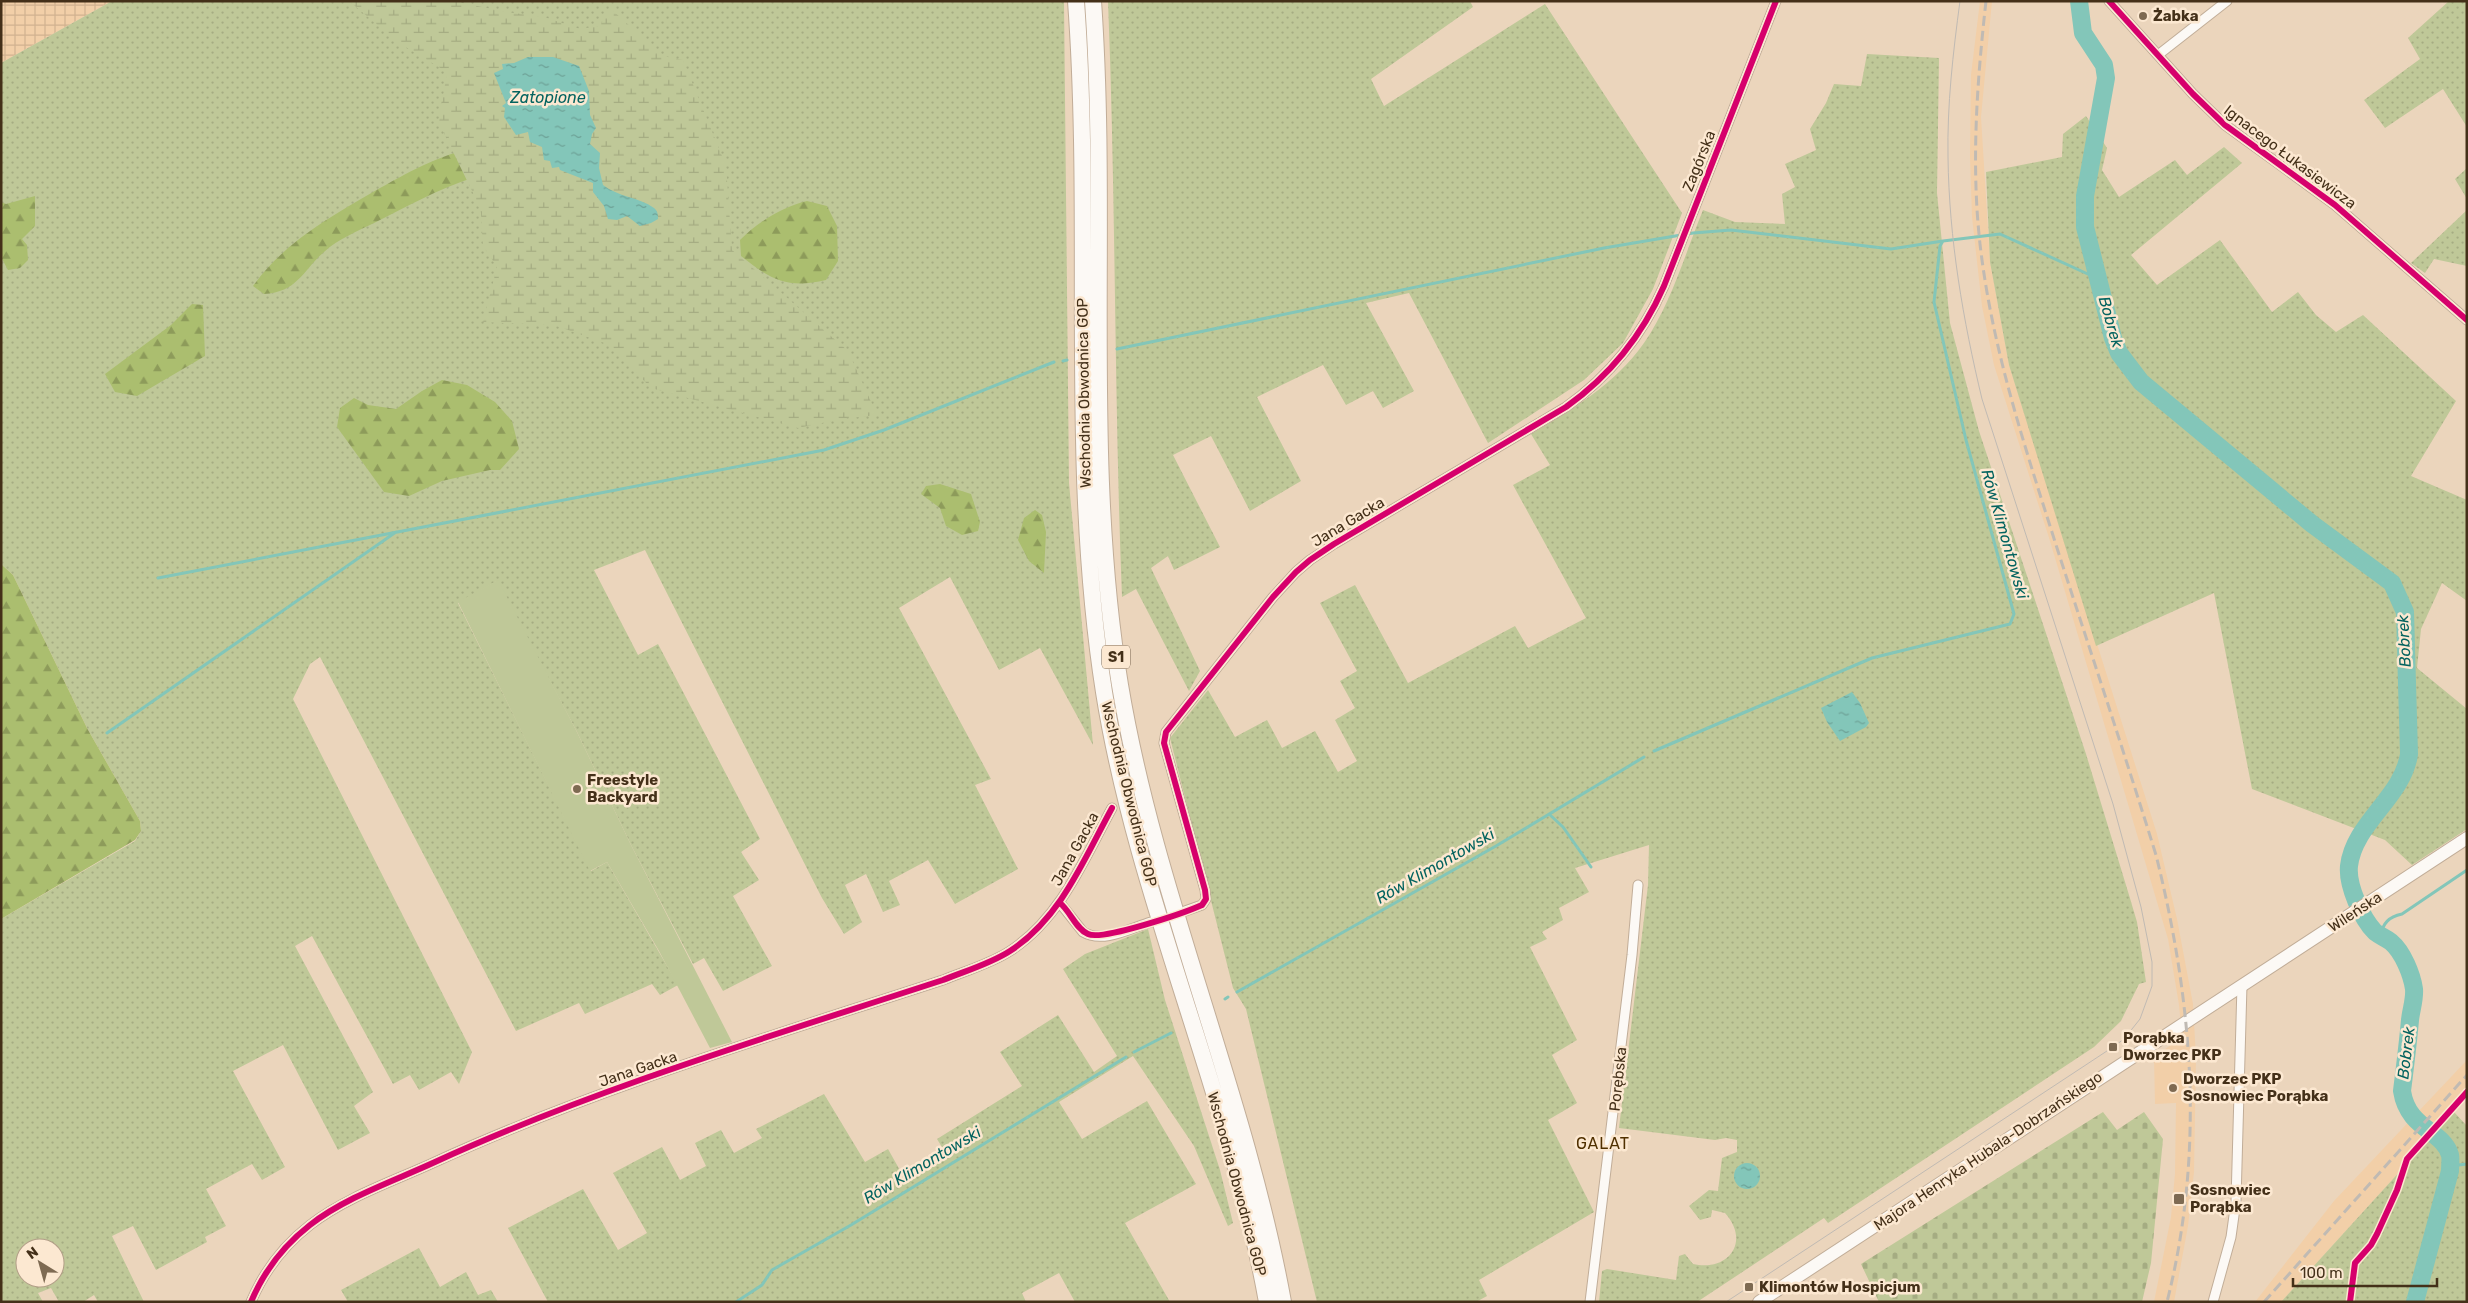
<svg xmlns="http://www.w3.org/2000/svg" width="2468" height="1303" viewBox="0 0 2468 1303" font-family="Rubik,sans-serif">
	<defs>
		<pattern id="industrial-grid" width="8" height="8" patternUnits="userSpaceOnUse" patternTransform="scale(1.25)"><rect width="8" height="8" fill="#f2cfa8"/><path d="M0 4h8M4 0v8" fill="none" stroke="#d1b290"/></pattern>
		<pattern id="green-dots" width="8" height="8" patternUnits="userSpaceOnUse" patternTransform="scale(1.25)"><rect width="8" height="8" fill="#bfc898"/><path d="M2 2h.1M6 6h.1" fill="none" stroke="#a5ac82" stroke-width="1.8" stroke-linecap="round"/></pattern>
		<pattern id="forest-firs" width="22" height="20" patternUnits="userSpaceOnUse" patternTransform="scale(1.25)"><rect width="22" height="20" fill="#abbe6f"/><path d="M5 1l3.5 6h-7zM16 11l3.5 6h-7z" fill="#8d9b5a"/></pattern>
		<pattern id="wetland-marsh" width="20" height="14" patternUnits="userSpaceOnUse" patternTransform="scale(1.25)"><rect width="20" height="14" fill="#bfc898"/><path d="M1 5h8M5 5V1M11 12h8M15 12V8" fill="none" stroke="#a5ac82"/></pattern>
		<pattern id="cemetery-stones" width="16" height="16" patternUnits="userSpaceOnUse" patternTransform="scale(1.25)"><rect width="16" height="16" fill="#bfc898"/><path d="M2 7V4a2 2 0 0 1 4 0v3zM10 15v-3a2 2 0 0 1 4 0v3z" fill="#a5ac82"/></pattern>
		<pattern id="water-ripples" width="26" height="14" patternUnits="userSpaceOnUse" patternTransform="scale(1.25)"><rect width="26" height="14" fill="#83c6b9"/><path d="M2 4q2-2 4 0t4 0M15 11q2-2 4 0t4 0" fill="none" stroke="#6da196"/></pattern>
	</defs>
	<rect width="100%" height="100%" fill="#ebd5bc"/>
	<path fill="#f2cfa8" d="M1980,1H1992L1981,117L1990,262L2009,365L2157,834L2177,919L2193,1004L2196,1058L2194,1172L2188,1226L2174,1302H2154L2171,1217L2175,1174L2176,1103L2155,1104L2154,1057L2182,1037L2179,1005L2168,939L2050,541L1994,365L1982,306L1972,217L1970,157L1971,75Z
		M2467,1060V1097L2454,1112L2281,1302H2255L2334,1201Z"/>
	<path fill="url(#industrial-grid)" d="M1,1H112L1,63Z"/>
	<path fill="url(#green-dots)" fill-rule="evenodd" d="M112,1H1064L1069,483L1093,745L1040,648L999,670L950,577L899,608L991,779L975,785L1018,869L955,904L928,860L889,881L900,905L883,912L866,874L845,885L862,922L844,934L822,898L645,550L594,570L638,655L658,644L760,839L741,852L759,880L733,896L772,966L723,991L704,958L693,964L631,845L577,732L497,581L458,603L591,871L607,862L678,985L660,995L652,984L585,1014L579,1003L516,1031L320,657L310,664L293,699L472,1052L459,1084L451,1072L419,1090L410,1075L393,1084L312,936L295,946L373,1092L354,1106L370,1133L338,1150L283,1045L233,1071L285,1167L262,1180L252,1164L206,1189L226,1226L205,1237L207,1242L156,1270L133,1226L112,1236L144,1302H98L94,1295L83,1302H59L51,1288L38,1293L43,1302H1V919L135,841L141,831L140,821L87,728L13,575L1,564V63ZM25,1248H55V1278H25Z
		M1108,1H1470L1473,7L1371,79L1384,106L1545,4L1682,213L1653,289L1623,343L1584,380L1488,443L1409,293L1366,303L1414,391L1383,408L1373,391L1346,405L1323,365L1257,397L1301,481L1250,511L1211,436L1173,455L1220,547L1174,570L1168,556L1151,568L1200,671L1189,691L1136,589L1122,597C1114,398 1116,200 1108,1Z
		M2449,1H2467V127L2443,89L2385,128L2364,100L2420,59L2408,38Z
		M1867,54L1939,58L1937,193L1950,323L1979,431L2086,754L2129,895L2137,922L2146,982L2139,984L2121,1021L2094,1047L1828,1223L1824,1218L1697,1302H1599L1602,1271L1607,1269L1676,1280L1679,1256L1685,1254L1693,1264C1728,1272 1751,1242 1725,1213L1712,1210L1711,1217L1700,1220L1689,1206L1709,1190L1718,1191L1722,1158L1737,1152V1140L1726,1138L1715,1140L1619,1128L1648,885L1649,845L1575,868L1589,892L1559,908L1563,920L1542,932L1547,939L1530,947L1577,1040L1552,1055L1577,1103L1548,1120L1594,1212L1479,1280L1487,1296L1476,1302H1317L1246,1009L1233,988L1170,738L1208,690L1235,737L1267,720L1282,748L1315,731L1338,772L1357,761L1335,720L1355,708L1340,681L1357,671L1320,603L1355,585L1408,683L1515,626L1528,648L1586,618L1513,485L1550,465L1531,434C1573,409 1615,384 1644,343C1671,304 1685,254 1703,210L1735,222L1785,224L1782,194L1795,187L1785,164L1816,150L1810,129L1826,103L1834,84L1861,86Z
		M2086,116L2107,148L2102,170L2119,197L2175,160L2187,175L2224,147L2242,163L2131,255L2157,285L2220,240L2272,312L2298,292L2316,315L2336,332L2363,315L2456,401L2411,476L2467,500V601L2442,583L2421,629L2417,668L2467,709V829L2412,865L2385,840L2252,789L2214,593L2096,646L2009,365L1990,262L1986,172L2062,157L2063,134Z
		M2467,168V199L2455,179Z
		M2467,210V266L2434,259L2425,273L2411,263Z
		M1148,929L1165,1000L1220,1170L1233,1223L1228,1226L1194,1146L1133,1056L1059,1102L1082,1139L1147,1101L1196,1184L1125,1223L1170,1302H1075L1059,1273L1022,1293L1026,1302H548L508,1228L583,1189L618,1250L647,1233L613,1173L662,1147L680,1180L706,1166L695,1143L721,1130L734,1153L762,1138L756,1129L824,1094L865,1162L888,1149L906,1181L948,1157L937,1139L1022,1086L1000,1052L1058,1015L1094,1072L1117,1056L1063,969L1085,954Z
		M2454,1112L2467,1126V1302H2281Z
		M419,1248L440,1287L466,1272L478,1295L491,1290L498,1302H348L341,1290Z"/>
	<path fill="url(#forest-firs)" d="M478,147L472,178C436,190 408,206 374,223C358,231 338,239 324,252C303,270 298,292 264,294L253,286C284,243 328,218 373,192C409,172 438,155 478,147Z
		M35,196V226L22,239L27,245L28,260L20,268L8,270L1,257V202L6,204Z
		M807,201L827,206L837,226L838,261L826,280C788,289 771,280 741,256L740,240C758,222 782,207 807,201Z
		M192,304L203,305L205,356L137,396L115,392L105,374L171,325Z
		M442,380L467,385L495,402L512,421L519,449L500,470H490L442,481L409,496L384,492L337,427L340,408L354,398L368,405L396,409L422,391Z
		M940,484L971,494L980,522L978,531L962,535L946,526L940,508L921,494L926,486Z
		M1035,510L1042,515L1046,532L1044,573L1029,561L1018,540L1024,518Z
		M1,564L13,575L87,728L140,821L141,831L135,840L1,919Z"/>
	<path fill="url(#wetland-marsh)" d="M349,1H452L507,12L544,17L580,29L599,26L611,9L663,56L683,60L726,166L732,250L848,351L877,415L841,419L798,428L651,388L610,345L554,325L483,322L497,267L483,246L481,213L475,197L439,123L447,72L399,43Z"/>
	<path fill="url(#cemetery-stones)" d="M2103,1112L2117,1130L2144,1112L2163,1139L2151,1263L2142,1302H1879L1861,1264Z"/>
	<path fill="#bfc898" d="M498,580L577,732L631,845L732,1042L710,1048L659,951L607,862L590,871L458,602Z"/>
	<path fill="url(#water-ripples)" d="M528,57H553L579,66L589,91L590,115L596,128L592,134L590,144L600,153L599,168L603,185C618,197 639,197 654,208C658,211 658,215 658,219L651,223L640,226L627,216L617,220L608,219L604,206L593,192V183L560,170L559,167L552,168L550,161L544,160L542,147L530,142L528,132L516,135L504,117L505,108L502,106L506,103L494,73L503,69L502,64L514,63Z
		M1852,692L1860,703L1869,723L1866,727L1840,741L1827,722L1821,708Z
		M1734 1176a13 13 0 1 1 26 0a13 13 0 1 1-26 0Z"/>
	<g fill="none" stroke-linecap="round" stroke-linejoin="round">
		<path stroke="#83c6b9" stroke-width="3" d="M1117,349L1604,248L1693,233L1731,230L1891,249L1943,241
			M1063,361L1067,360
			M158,578L824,450L884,430L1054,362
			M107,733L396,532
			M1654,751L1872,658L2010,624L2014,614L1966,440L1934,302L1940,246L1943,241L2000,234L2090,275H2098
			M1549,814L1563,827L1591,867
			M2380,935C2384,923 2388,917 2402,914L2467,870
			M1237,992L1496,846L1644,757
			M1225,999L1228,997
			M1134,1052L1171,1033
			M2450,1166L2467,1164
			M736,1302L762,1285L772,1270L851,1225L1126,1057"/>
		<path stroke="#83c6b9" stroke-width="18" d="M2079,1L2083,33L2104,65L2106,78L2085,196V227L2113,338L2119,353L2141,382L2312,524L2392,583L2405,612L2409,754C2403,797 2354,823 2349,866C2347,885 2362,919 2375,932C2380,936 2386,938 2391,942C2403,952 2412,975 2414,989C2415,999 2411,1010 2410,1020C2408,1043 2405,1067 2402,1091C2408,1130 2443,1130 2450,1155C2451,1159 2450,1166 2450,1171L2415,1302"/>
		<defs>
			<path id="street" d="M2109,1L2193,94L2225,125L2335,205L2467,320
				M2158,55L2227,1
				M1060,903L1083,932C1103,944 1131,928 1151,922
				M1185,911L1202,905L1206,899L1205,890L1164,743L1166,732L1273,597L1296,572L1310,560L1334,544L1566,407C1611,375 1642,336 1664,286L1776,1
				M251,1302C264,1271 283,1246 310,1225C346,1197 394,1181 435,1162C599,1087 772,1036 943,980C965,971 990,964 1010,951C1061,918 1084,859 1112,808
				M1590,1302L1632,955L1638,885
				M2213,1302L2231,1237L2236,1201L2242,985"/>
			<path id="secondary" d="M1759,1302L2467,838"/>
			<path id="highway" d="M1076,1C1093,231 1068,463 1104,692C1137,900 1230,1094 1267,1302
				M1093,1C1109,229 1083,459 1120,685C1155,895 1245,1092 1283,1302"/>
		</defs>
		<use href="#street" stroke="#c1ad98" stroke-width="11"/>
		<use href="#secondary" stroke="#c1ad98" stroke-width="14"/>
		<use href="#highway" stroke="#c1ad98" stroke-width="18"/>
		<use href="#street" stroke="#fcf9f5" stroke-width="9"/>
		<use href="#secondary" stroke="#fcf9f5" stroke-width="12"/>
		<use href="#highway" stroke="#fcf9f5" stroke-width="16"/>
		<path stroke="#c0bab3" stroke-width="1" d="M1726,1302L2113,1047L2124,1039L2140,1019L2152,986V962L2141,907L2113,804L1982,399C1963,320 1949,239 1948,157C1947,105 1953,53 1960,1"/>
		<path stroke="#c0bab3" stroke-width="3" stroke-dasharray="10 5" stroke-linecap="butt" d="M1986,1C1977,82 1971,163 1980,244C1992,349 2025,447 2057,548C2090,650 2124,752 2156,855C2193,1004 2205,1151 2167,1302
			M2264,1302L2467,1075"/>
		<defs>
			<path id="cycleway" d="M2109,1L2193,94L2225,125L2335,205L2467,320
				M1060,903C1070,911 1076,929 1088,934C1102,941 1184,913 1202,905L1206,899L1205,890L1164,743L1166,732L1273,597L1296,572L1310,560L1334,544L1566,407C1611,375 1642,336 1664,286L1776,1
				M251,1302C264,1271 283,1246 310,1225C346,1197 394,1181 435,1162C599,1087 772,1036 943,980C965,971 990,964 1010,951C1061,918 1084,859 1112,808
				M2350,1302L2355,1263L2371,1245L2377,1234L2397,1190L2407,1159L2467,1092"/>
		</defs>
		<use href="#cycleway" stroke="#fce8d1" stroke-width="9"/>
		<use href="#cycleway" stroke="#d6006c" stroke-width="6"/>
	</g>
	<g fill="#7e6a52" stroke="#fce8d1" stroke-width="2">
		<circle cx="2143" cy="16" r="5"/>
		<circle cx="577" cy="789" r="5"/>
		<rect x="2108" y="1042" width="10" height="10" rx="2.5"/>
		<circle cx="2173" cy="1088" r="5"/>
		<rect x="2173" y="1193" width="12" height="12" rx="2.5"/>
		<rect x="1744" y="1282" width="10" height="10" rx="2.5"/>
	</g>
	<g text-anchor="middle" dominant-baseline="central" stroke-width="5" stroke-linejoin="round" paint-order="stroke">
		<rect fill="#fce8d1" stroke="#7b6750" stroke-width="1" x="1102" y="645.5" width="28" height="23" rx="4"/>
		<g font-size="14" font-weight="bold" fill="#443019">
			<text x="1116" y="657">S1</text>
		</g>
		<g font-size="15" font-weight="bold" fill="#443019" stroke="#fce8d1" text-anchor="start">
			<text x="2153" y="16">Żabka</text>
			<text x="587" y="780">Freestyle<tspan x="587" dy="17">Backyard</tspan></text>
			<text x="2123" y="1038">Porąbka<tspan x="2123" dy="17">Dworzec PKP</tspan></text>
			<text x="2183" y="1079">Dworzec PKP<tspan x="2183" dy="17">Sosnowiec Porąbka</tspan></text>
			<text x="2190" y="1190">Sosnowiec<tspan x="2190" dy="17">Porąbka</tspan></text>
			<text x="1759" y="1287">Klimontów Hospicjum</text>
		</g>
		<g font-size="15" fill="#443019" stroke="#fce8d1">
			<text transform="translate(2290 157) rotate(37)">Ignacego Łukasiewicza</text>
			<text transform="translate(1699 161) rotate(-68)">Zagórska</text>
			<text transform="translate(1084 393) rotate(-91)">Wschodnia Obwodnica GOP</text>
			<text transform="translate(1348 522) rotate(-31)">Jana Gacka</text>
			<text transform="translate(1129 794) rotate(76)">Wschodnia Obwodnica GOP</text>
			<text transform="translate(1075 849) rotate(-61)">Jana Gacka</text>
			<text transform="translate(2355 912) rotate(-33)">Wileńska</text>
			<text transform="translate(638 1069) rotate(-19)">Jana Gacka</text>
			<text transform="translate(1618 1079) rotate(-84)">Porębska</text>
			<text transform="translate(1988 1151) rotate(-34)">Majora Henryka Hubala-Dobrzańskiego</text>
			<text transform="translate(1237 1184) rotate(75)">Wschodnia Obwodnica GOP</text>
		</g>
		<g font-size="16" font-style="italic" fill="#04635f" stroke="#fce8d1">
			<text x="548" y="97">Zatopione</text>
			<text transform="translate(2111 322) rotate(74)">Bobrek</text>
			<text transform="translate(2005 534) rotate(74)">Rów Klimontowski</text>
			<text transform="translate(2404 641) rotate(-93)">Bobrek</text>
			<text transform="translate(1435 866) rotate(-30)">Rów Klimontowski</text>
			<text transform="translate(2406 1053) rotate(-83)">Bobrek</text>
			<text transform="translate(922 1165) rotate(-31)">Rów Klimontowski</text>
		</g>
		<g font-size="16" letter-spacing="1" fill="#503000" stroke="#fce8d1">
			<text x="1603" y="1143">GALAT</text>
		</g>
	</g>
	<rect width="2468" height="1303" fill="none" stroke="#443019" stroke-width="5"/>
	<g transform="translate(40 1263) rotate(323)"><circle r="24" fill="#fce8d1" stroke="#b29e87"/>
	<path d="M0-4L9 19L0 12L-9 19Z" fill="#7e6a52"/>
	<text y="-8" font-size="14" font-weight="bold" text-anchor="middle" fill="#443019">N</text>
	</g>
	<path d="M2293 1278v8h144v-8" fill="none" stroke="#443019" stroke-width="2.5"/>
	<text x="2300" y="1278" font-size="15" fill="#443019" stroke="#fce8d1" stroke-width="4" paint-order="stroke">100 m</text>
</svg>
